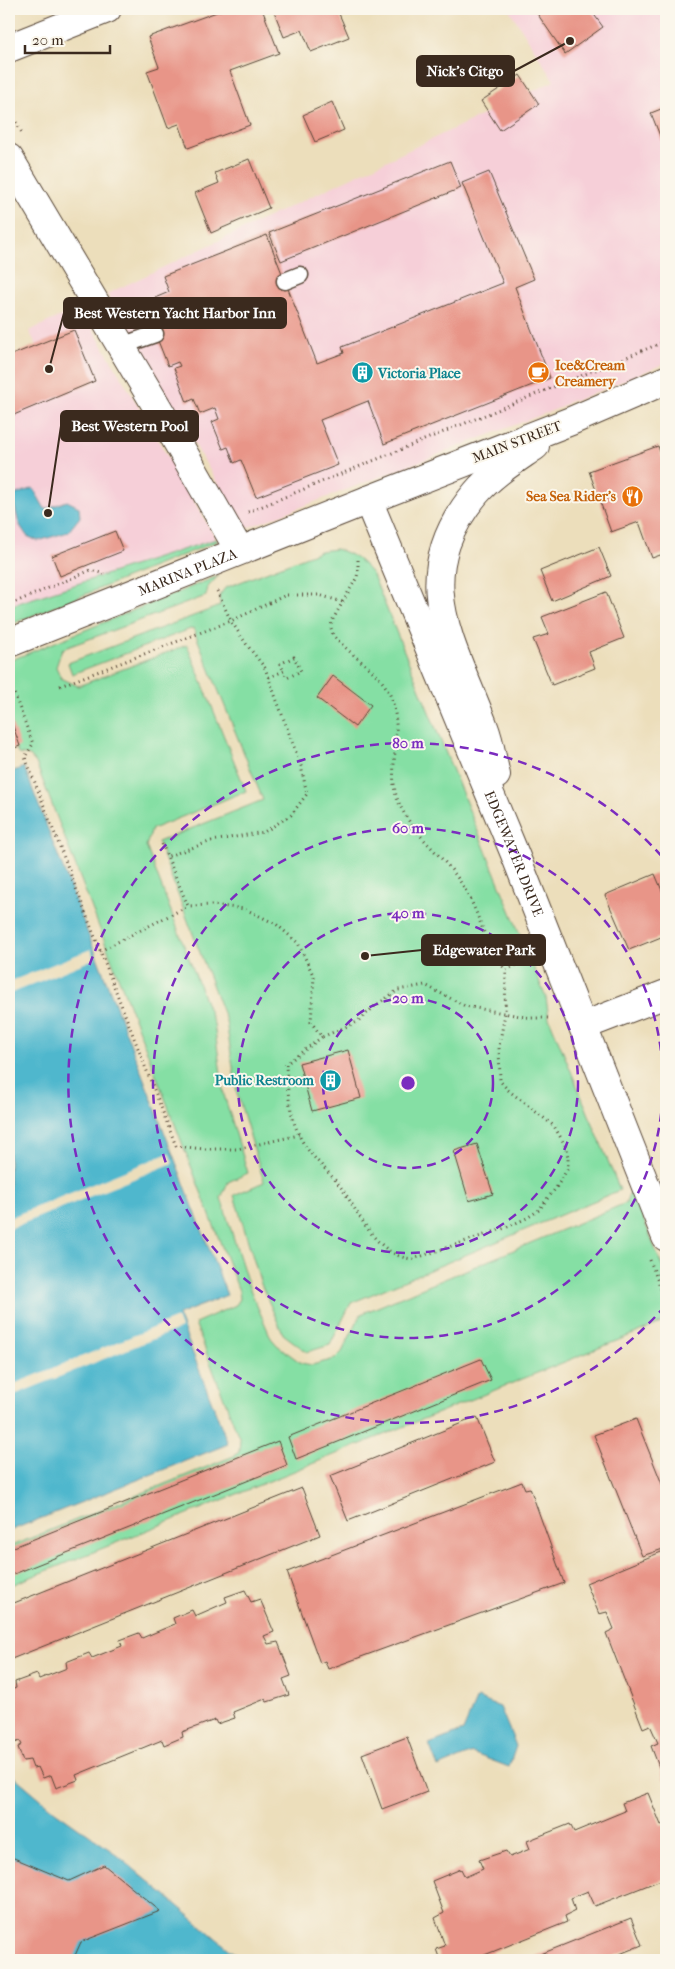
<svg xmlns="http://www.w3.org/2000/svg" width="675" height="1969" viewBox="0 0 675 1969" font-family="'IM FELL French Canon',serif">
	<rect width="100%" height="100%" fill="#fbf7ec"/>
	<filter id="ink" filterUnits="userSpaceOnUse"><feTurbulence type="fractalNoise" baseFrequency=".02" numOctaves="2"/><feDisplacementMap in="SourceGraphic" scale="10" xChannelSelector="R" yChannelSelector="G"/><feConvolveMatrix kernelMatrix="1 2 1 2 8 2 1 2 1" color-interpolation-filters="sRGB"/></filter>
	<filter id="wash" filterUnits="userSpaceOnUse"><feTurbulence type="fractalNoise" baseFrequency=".0096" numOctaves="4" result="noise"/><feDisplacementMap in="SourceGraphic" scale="20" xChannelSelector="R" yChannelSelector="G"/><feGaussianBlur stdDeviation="1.12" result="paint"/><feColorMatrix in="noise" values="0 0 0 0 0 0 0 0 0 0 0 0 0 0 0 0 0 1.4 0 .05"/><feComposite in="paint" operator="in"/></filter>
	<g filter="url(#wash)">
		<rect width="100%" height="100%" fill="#ecdebb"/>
		<path fill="#f6cfd8" d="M509,9H666V363L575,401L573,399L562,407L244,529L107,294L554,81Z
			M80,307L216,539L9,606V360L38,348L29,331Z"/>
		<path fill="#85dfa4" stroke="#608461" d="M216,539L218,541L9,625V606Z
			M336,549C353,554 362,561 373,575L546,998L549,1018L620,1190L351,1303L330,1345L307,1352L283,1334L261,1284L234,1195L264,1182L237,1093L226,1021L158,842L263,800L193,628L72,674L68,663L220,606L219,596L225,588L320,551Z
			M218,576L208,587L206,596L62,649L56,667L61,678L78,686L187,645L246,791L152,829L146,846L214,1024L224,1095L248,1173L228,1182L221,1198L249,1287L271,1338L277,1345L301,1363L312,1365L335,1359L342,1352L361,1314L626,1203L631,1188L666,1276V1321L9,1586V1547L234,1456L239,1452L240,1440L195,1323L236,1305L240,1299L239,1291L36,763L30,756L18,754L9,729V661Z"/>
		<path fill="#4fb7cd" stroke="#457076" d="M33,488L45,509L67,501L79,507L80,517L68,532L38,541L27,536L19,524L12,496Z
			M24,767L227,1295L178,1315L228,1444L9,1531V773Z
			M477,1698L500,1707L516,1746L509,1767L472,1753L438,1767L429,1744L463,1731Z
			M9,1772L55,1811L116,1854L242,1960H9Z"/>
		<path fill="#ecdebb" d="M91,949L94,959L9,994V982Z
			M169,1153L173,1163L9,1229V1218Z
			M177,1318L181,1328L9,1397V1386Z"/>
		<g id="blocks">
			<path fill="#e89588" d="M225,9H262L279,53L230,71L250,125L188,148L179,124L168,128L147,71L159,67L148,37Z
				M273,9H337L349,37L311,52L302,30L284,37Z
				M365,9H379L367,13Z
				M534,9H590L603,27L565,54Z
				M520,75L539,104L500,130L481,101Z
				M332,102L344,130L315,142L303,115Z
				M666,107V145L664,146L651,113Z
				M249,159L269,208L211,233L195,193L219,183L215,173Z
				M450,161L461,188L281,261L269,233Z
				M489,172L534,279L515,287L550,378L384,444L368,401L320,420L338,465L256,497L241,460L234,463L228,447L223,449L212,422L219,419L215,408L200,414L194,399L187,402L174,368L180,366L178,362L168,366L143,303L169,292L163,276L267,235L317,363L344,353L342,347L503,283L462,183Z
				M74,330L95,381L9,417V356Z
				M658,446L666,468V553L652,558L639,522L611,532L589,471Z
				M115,531L123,551L60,576L52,556Z
				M599,547L611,576L552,601L540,571Z
				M606,592L624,638L589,652L595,668L552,685L533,639L549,634L542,617Z
				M333,676L371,705L355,727L317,698Z
				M9,715L20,746L9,750Z
				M655,874L666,900V935L629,950L605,895Z
				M348,1050L361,1098L312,1111L299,1063Z
				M477,1144L493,1194L469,1201L454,1151Z
				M481,1359L491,1380L296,1459L288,1437Z
				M477,1417L495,1462L348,1521L330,1476Z
				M636,1419L666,1494V1548L642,1556L594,1435Z
				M278,1441L287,1465L9,1576V1549Z
				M522,1482L525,1489L530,1488L564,1583L328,1669L325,1661L320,1663L287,1572Z
				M302,1488L320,1535L9,1660V1605Z
				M666,1550V1779L664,1780L651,1746L658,1743L650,1725L643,1728L606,1633L614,1629L607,1612L599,1614L586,1583Z
				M245,1590L251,1602L260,1599L274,1632L264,1636L268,1644L278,1642L291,1676L283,1679L289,1695L267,1702L265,1699L233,1712L235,1718L217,1724L215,1720L182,1732L183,1737L164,1745L162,1740L76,1775L78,1780L56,1788L51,1775L43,1778L38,1767L33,1768L30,1760L23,1761L18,1747L22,1745L20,1741L9,1745V1691L16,1688L15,1682L37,1674L39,1679L67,1668L66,1662L89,1653L92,1658L122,1646L120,1640L139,1633L142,1638L175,1624L173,1618L192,1610L195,1616L227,1602L225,1597Z
				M407,1737L427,1792L382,1809L362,1754Z
				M648,1793L661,1825L666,1823V1878L595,1906L588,1891L571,1898L575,1911L565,1916L567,1922L472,1960H440L436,1949L445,1946L435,1918L444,1913L432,1881L461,1869L465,1877L483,1869L479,1860L506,1851L510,1857L530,1849L527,1841L570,1824L574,1832L625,1811L622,1803Z
				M9,1856L69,1881L104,1865L160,1911L81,1942L73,1960H9Z
				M631,1918L642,1945L605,1960H526Z"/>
		</g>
	</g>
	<g filter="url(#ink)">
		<use href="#blocks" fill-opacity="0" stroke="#564536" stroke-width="1"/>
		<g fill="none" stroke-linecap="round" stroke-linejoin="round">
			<defs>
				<path id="lane" d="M285,281L300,275
					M121,346L155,334"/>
				<g id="street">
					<path d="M9,48L107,9"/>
					<path d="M9,158L159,410L239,550"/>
					<path id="s1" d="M9,643L368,500"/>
					<path d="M583,1026L666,994"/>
				</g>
				<g id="secondary">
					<path id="s2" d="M666,380L571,421L368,500L514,852L666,1237"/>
					<path d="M496,775C492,759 490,742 484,727C452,641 406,577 476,493C492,474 515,460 535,446"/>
				</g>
			</defs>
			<use href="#lane" stroke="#564536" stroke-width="19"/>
			<use href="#street" stroke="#564536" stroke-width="30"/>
			<use href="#secondary" stroke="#564536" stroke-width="30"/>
			<path stroke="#564536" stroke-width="3" stroke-dasharray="1 4" stroke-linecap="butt" d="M9,109L22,133
				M248,512L666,341
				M358,560V572L357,577L332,621L331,628L333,635C368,674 399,675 396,739C395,757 391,778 396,795C408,833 443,853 463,886C480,912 484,946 506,970
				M217,591L231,621L286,595H319L343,602
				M11,604L91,570L104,574
				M269,677L284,671L287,678L301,671L294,657L280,664L284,671
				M9,680L33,744L25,757L176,1146L204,1149H237L299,1135
				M60,686L231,621L247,645L265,668L301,766L307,794L291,815L264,832L212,841L168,856
				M162,844L188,906L212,905L245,909L276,924L298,943L314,977L311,1022L322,1037L357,1022L375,1006L398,990L425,985L465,1006L531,1018H549
				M100,951L188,906
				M322,1037L286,1064C287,1086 289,1114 299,1135C308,1155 327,1169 340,1186C360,1213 375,1256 413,1259L505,1228L527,1218L539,1210L547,1199L556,1188L568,1168V1157L565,1145L554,1126L508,1090L500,1081L499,1046L505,1014L506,970L527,960
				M650,1260L666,1303"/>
			<use href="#lane" stroke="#fff" stroke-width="16"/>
			<use href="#street" stroke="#fff" stroke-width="28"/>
			<use href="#secondary" stroke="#fff" stroke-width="28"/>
		</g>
	</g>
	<g fill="none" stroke="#7b2cbf" stroke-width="2.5" stroke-dasharray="9 6">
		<circle cx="408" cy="1083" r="85"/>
		<circle cx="408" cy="1083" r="170"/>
		<circle cx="408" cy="1083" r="255"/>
		<path d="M665 1306A340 340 0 1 1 665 860"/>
	</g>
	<defs>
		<symbol id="building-disc" viewBox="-11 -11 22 22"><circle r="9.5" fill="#0f9aa8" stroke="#fbf7ec"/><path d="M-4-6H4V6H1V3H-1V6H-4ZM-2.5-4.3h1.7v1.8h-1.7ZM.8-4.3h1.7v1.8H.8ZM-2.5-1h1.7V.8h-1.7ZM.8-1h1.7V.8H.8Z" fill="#fff"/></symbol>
		<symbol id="cafe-disc" viewBox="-11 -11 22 22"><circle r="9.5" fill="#e8710a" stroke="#fbf7ec"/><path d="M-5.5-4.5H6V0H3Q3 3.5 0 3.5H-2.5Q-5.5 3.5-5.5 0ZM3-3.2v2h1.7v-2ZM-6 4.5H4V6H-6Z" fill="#fff"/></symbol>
		<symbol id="restaurant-disc" viewBox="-11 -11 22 22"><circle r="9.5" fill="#e8710a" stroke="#fbf7ec"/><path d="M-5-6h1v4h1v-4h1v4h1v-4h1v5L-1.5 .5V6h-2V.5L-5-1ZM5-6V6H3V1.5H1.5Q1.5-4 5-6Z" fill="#fff"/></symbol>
	</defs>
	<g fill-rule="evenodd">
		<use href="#building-disc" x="350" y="360" width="25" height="25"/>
		<use href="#cafe-disc" x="526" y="360" width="25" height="25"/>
		<use href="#restaurant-disc" x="620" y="484" width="25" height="25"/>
		<use href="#building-disc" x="318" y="1068" width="25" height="25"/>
	</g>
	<g text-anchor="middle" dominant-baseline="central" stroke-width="4" stroke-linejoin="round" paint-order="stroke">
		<g font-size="14" font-weight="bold" fill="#c56008" stroke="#fbf7ec" text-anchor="start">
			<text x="555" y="365">Ice&amp;Cream<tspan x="555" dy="16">Creamery</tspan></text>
			<text x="616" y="496" text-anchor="end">Sea Sea Rider's</text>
		</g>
		<g font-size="14" font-weight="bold" fill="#0d838f" stroke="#fbf7ec" text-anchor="start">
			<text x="378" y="373">Victoria Place</text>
			<text x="314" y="1080" text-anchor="end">Public Restroom</text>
		</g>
		<g font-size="14" fill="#3b2a1e" stroke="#fbf7ec">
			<text transform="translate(517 442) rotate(-21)">MAIN STREET</text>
			<text stroke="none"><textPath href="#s1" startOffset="192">MARINA PLAZA</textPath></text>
			<text stroke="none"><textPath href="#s2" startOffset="704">EDGEWATER DRIVE</textPath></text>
		</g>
	</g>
	<circle cx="408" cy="1083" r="8" fill="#7b2cbf" stroke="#fbf7ec" stroke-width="2.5"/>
	<g font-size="15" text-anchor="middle" font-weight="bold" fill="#7b2cbf" stroke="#fbf7ec" stroke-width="4" stroke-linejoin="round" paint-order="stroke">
		<text x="408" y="748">80 m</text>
		<text x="408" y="833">60 m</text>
		<text x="408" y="918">40 m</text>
		<text x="408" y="1003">20 m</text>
	</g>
	<path fill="none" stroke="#3b2a1e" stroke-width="2" d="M570 41L514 71M49 369L64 313M48 513L61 426M365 956L422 950"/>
	<g fill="#3b2a1e" stroke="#fbf7ec" stroke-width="2">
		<circle cx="570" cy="41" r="5"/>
		<circle cx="49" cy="369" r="5"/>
		<circle cx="48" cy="513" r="5"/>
		<circle cx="365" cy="956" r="5"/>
	</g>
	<g fill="#3b2a1e" stroke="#3b2a1e" stroke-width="2">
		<rect x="417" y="56" width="97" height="30" rx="5"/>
		<rect x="64" y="298" width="222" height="30" rx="5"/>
		<rect x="61" y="411" width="137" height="30" rx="5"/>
		<rect x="422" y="935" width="123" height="30" rx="5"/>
	</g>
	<g font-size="15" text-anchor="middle" font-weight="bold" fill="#fff">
		<text x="465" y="76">Nick's Citgo</text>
		<text x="175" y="318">Best Western Yacht Harbor Inn</text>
		<text x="130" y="431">Best Western Pool</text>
		<text x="484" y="955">Edgewater Park</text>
	</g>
	<rect width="675" height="1969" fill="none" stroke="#fbf7ec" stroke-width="30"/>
	<path d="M25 45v8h85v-8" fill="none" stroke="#3b2a1e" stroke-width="2.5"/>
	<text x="32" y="45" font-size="15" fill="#3b2a1e" stroke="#fbf7ec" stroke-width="4" paint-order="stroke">20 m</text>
</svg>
